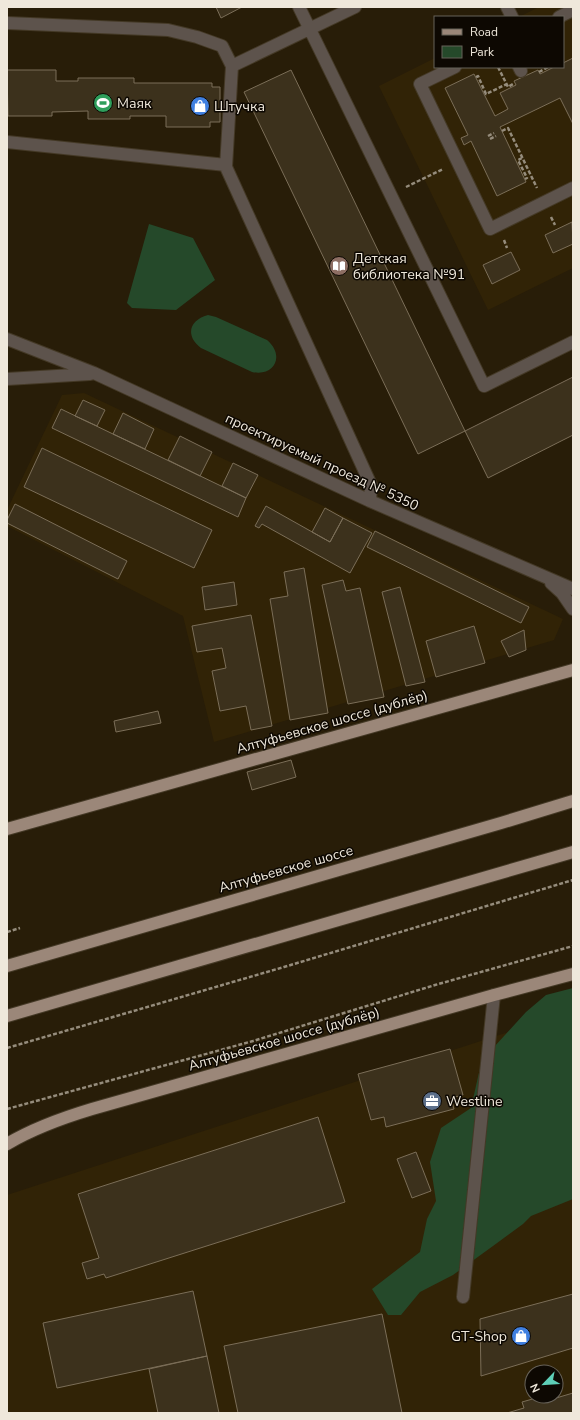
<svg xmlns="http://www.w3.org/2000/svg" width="580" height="1420" viewBox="0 0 580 1420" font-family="'Nunito Sans',sans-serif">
	<rect width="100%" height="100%" fill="#281d08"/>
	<path fill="#312306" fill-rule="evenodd" d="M539,7H573V268L488,310L379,86L435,58V67H563V17H519Z
		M84,393L563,619L554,640L214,742L183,616L7,526V510L62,395Z
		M573,1011V1413H7V1195ZM532,1372H556V1396H532Z"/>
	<path fill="#25492a" d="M149,224L193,238L215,280L176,310L132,308L127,303Z
		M208,315L216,317L267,340C285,355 275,377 252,372L201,348C185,336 189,320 208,315Z
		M573,988V1199L531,1216L523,1224L493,1246L453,1275L420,1292L401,1315H388L372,1289L420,1252L427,1219L436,1201L430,1162L441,1128L471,1108L480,1068L494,1047L526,1012L546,995Z"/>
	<path fill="#3c311c" stroke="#7b6e58" d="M216,7H242L221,18Z
		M573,58V124L560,98L500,127L526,182L497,196L471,141L464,145L461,138L468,135L445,88L474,74L495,116L508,109L500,93L516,85L514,81L538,70L540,74L554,67H563V63Z
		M7,70H56V81H78V78H134V83H212V87H220V122H210V127H166V116H130V119H88V111L52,112V116H8Z
		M291,70L465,431L418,454L244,92Z
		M572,222L573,244L553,253L545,235Z
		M511,252L520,270L492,284L483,265Z
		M573,377V435L488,478L465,431Z
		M83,400L105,410L97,426L75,416Z
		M61,409L246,498L238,517L52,428Z
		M123,413L154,429L145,449L113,434Z
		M180,436L212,452L200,476L168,460Z
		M42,448L212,530L194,568L24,487Z
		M233,463L258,475L246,498L222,486Z
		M15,504L127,561L118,579L7,523V520Z
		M266,506L330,542L343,518L372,533L350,573L262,524L259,528L255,526Z
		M325,508L343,518L330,542L312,532Z
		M375,531L529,607L521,623L367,547Z
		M304,568L328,713L290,720L270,599L288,596L284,572Z
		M343,580L346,591L360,588L384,697L348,704L322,585Z
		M234,582L237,605L205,610L202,587Z
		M400,587L425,682L406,686L382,592Z
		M251,615L272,726L251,730L246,706L220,711L212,671L226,668L222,648L197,652L192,626Z
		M474,626L485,663L436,677L426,641Z
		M524,630L526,650L509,657L501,641Z
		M158,711L161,723L116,732L114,721Z
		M291,760L296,777L252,790L247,772Z
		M450,1049L463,1095L451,1098L454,1109L386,1127L384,1117L371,1120L358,1074Z
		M318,1117L345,1202L106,1278L104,1274L87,1279L82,1263L99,1258L78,1194Z
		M416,1152L431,1191L412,1198L397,1159Z
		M193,1291L207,1356L57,1388L43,1323Z
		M573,1294V1348L481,1376L480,1319Z
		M382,1314L402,1413H238L224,1346Z
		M207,1356L219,1413H158L149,1369Z
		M573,1393V1413H507L524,1408L522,1402L543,1396H545L546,1401Z"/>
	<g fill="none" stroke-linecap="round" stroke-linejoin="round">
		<defs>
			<path id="minor" d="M299,7L484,386L573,342
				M355,7L232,66L226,167L371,485L370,501
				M507,7L512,17
				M559,17L573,10
				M7,23L168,30L197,37L222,46L232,66
				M455,67L420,84L490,229L573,188
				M519,67L521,71
				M7,142L226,165
				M7,339L94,373L370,501L573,589
				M7,379L90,374
				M551,583L562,593L573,609
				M463,1297L494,995"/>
			<path id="major" d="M7,829L573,670
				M7,966L501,823L573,801
				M7,1016L573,852
				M7,1144C34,1128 62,1118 92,1109L494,995L573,974"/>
		</defs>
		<use href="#minor" stroke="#443926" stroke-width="14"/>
		<use href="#major" stroke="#443926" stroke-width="14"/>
		<path stroke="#958c7c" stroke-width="2.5" stroke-dasharray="4 2" stroke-linecap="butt" d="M498,67L508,87L513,84
			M539,72L548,67
			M476,77L478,76L486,94L507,84
			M502,131L508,128L537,188
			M488,136L494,133
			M490,139L496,136
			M522,158L518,160L527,178L525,179
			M406,187L443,169
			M551,217L555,225
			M504,240L507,248
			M7,932L20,928
			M7,1048L284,967L573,880
			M7,1109L253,1041L435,985L573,946"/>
		<use href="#minor" stroke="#5d534c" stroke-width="12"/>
		<use href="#major" stroke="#9b8779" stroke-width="12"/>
	</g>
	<defs>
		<symbol id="stadium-disc" viewBox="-11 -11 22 22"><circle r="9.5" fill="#2e9e5b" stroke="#0d0802"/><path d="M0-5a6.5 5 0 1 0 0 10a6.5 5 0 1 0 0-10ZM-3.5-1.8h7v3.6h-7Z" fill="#fff"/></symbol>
		<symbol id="shop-disc" viewBox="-11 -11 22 22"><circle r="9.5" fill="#3f7fe0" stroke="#0d0802"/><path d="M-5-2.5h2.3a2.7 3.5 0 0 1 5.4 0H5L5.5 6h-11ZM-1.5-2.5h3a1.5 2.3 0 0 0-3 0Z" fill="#fff"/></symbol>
		<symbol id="library-disc" viewBox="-11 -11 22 22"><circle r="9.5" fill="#8d6e63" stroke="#0d0802"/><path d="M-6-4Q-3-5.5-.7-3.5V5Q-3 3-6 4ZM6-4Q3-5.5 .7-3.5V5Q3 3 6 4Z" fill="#fff"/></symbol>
		<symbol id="office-disc" viewBox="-11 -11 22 22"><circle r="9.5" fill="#5c6f8a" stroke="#0d0802"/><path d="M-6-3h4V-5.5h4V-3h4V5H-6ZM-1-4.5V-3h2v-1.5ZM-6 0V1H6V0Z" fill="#fff"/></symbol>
	</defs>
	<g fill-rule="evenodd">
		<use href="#stadium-disc" x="92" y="92" width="22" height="22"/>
		<use href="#shop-disc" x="189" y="95" width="22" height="22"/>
		<use href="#library-disc" x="328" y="255" width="22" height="22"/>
		<use href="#office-disc" x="421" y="1090" width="22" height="22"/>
		<use href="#shop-disc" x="510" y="1325" width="22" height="22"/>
	</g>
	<g text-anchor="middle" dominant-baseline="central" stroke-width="3" stroke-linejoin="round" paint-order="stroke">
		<g font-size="14" fill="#efe8db" stroke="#0d0802" text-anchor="start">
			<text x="117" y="103">Маяк</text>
			<text x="214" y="106">Штучка</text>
			<text x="353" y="258">Детская<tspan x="353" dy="16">библиотека №91</tspan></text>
			<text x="446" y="1101">Westline</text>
			<text x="507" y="1336" text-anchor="end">GT-Shop</text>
		</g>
		<g font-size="14" fill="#efe8db" stroke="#0d0802">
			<text transform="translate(322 462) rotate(25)">проектируемый проезд № 5350</text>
			<text transform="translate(332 722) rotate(-16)">Алтуфьевское шоссе (дублёр)</text>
			<text transform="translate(286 869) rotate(-16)">Алтуфьевское шоссе</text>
			<text transform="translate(284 1039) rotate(-16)">Алтуфьевское шоссе (дублёр)</text>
		</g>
	</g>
	<rect width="580" height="1420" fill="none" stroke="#efe8db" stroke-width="16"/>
	<rect x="434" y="16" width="130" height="52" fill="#0d0802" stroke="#676259"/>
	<rect x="442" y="29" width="20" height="6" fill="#9b8779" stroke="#676259"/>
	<text x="470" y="36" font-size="12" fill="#efe8db">Road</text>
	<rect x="442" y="46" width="20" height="12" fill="#25492a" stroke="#676259"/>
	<text x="470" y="56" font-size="12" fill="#efe8db">Park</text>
	<g transform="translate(544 1384) rotate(245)"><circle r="19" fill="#0d0802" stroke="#676259"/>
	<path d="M0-3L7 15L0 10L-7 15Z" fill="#5eceb7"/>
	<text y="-6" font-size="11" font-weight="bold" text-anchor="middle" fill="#efe8db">N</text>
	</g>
</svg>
